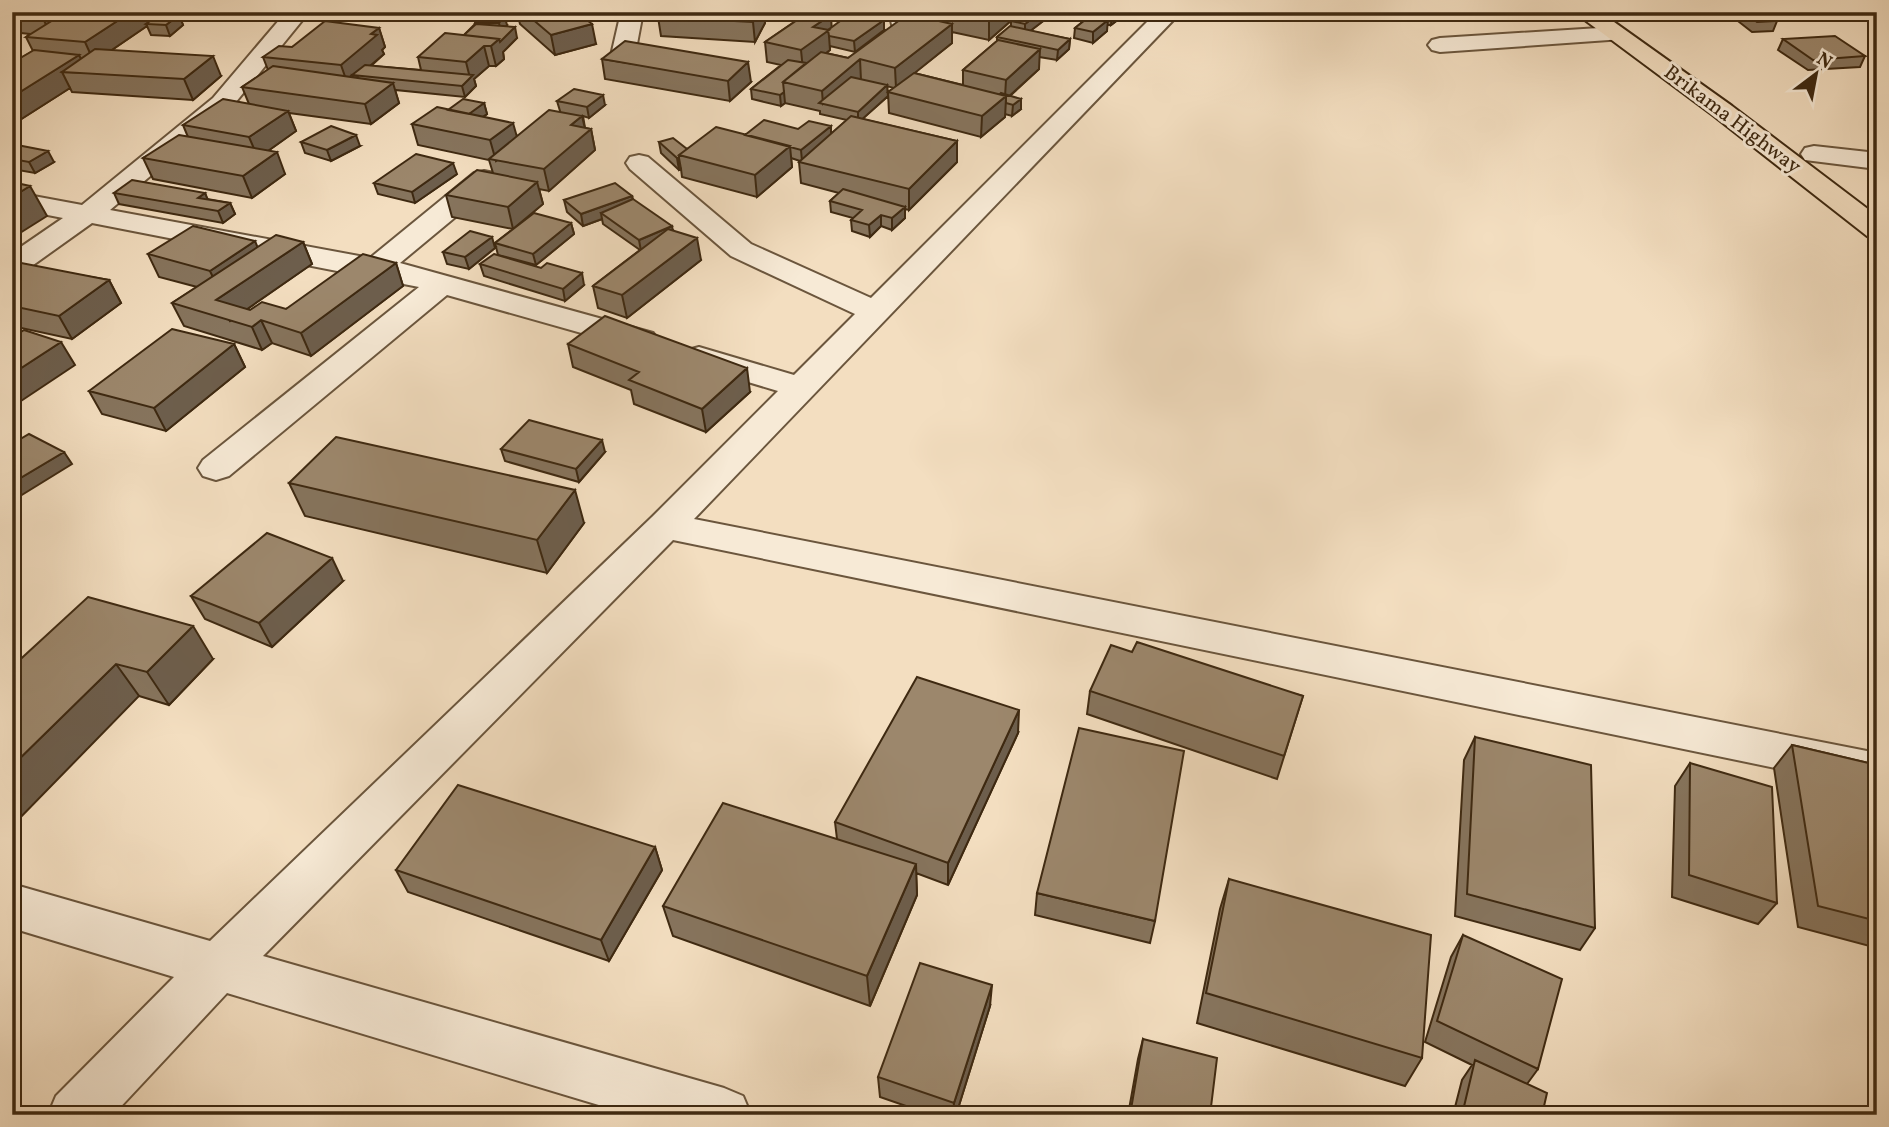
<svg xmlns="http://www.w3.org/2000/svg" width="1889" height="1127" viewBox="0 0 1889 1127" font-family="Vollkorn,serif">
	<rect width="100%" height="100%" fill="#f3dec0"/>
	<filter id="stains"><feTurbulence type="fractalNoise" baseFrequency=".00286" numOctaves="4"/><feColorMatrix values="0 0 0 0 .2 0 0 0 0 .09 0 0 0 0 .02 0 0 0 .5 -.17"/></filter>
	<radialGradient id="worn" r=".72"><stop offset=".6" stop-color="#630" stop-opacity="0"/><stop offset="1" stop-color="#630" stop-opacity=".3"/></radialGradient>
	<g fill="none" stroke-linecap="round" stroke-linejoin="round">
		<defs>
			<path id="minor" d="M286,12H309L231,108L110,210L370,258L474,173L484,171L494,173L498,179L494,185L400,263L653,333L658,340L653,347L642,350L631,347L447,295L229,476L216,480L203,476L198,468L203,460L419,287L92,223L22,273L12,276V253L63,218L12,208V192L82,205L213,98Z
				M621,12H643L634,60L630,65H614L610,60Z
				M889,12H911L912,24L909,29H893Z
				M1157,12H1181L694,519L1877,753V789L673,540L263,956L724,1088L743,1096L751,1115H632L227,993L113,1115H48L56,1096L174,977L12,928V884L210,941L652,517L778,391L688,364L683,357L688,350L699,347L794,375L855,314L731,256L630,169L626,163L630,157L639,155L648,157L751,244L871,298Z
				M1615,27L1623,29L1626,34L1623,39L1440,52L1432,50L1428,45L1432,40L1440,38Z
				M1814,146L1877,153V169L1805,160L1801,154L1805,148Z"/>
			<path id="highway" d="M1574,12H1600L1732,106L1877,216V239L1867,236L1714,116Z"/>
		</defs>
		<use href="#minor" stroke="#6b563d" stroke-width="4"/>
		<use href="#highway" stroke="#3e2911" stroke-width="4"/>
		<use href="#minor" fill="#f7ead6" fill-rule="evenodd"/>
		<use href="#highway" fill="#f3dec0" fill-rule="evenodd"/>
	</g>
	<path fill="#86745d" stroke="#3e2911" stroke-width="2" d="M12,12L156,17L179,15L183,25L170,36L151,35L147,26L112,50L221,76L193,100L72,92L70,88L12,125V63L33,51L26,37L30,34L12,32Z
		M331,12H428L423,19H334Z
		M508,12H577L596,44L555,55L520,24L518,16L512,17Z
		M662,12H820L831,28L884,30L855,52L830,46V50L826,53L848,58L912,15L942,12L941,21L947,22V12H1021L989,40L952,32V43L914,73L963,85V70L997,41V37L1011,26V21L1023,12H1051V15L1030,31L1070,39L1069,49L1057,60L1039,57V69L1010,96L1021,109L1012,116L1005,114V117L981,137L889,113L888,92L894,88L887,86L888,96L862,119L957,141V162L909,210L905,209V218L892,230L881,226L870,237L852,231L851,220L853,218L831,212L830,201L839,193L801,183L799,162L800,161L791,158L792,167L757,197L682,177L681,169L679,170L661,153L659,142L687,149L745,135L798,129L831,134L847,120L820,114V111L785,103L781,106L752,99L751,89L781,65L767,62L765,42L797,20L765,18V23L755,42L661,36L658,17Z
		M1058,12H1128L1111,25H1107V31L1093,43L1074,38L1075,28L1086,19Z
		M1736,12H1766L1777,21L1773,31L1752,32L1734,18Z
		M480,15L507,25L505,27L517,38L503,52L504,59L496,66H489L474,79L476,86L465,97L395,90L399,103L371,124L289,113L296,131L268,151L285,174L252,198L153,179L143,158L188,137L183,125L249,104L242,87L268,70L263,57L292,47L379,28L385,47L382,50L384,54L371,66L421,70L418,57L464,35L475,24V23Z
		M1877,34V53L1869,48Z
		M1783,39L1865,56L1860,67L1808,70L1778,50Z
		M602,59L751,82L730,101L605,79Z
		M557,101L605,105L589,118L583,116L585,128L591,129L595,150L549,191L539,189L543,204L517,226L571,223L574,234L536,265L498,255L495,243L513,229L452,217L446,195L493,173L489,160L418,145L412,124L448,110L484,103L487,114L483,117L517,136L560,111Z
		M301,142L360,146L331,161L305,153Z
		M12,144L54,162L35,173L12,169Z
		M457,174L415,203L378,194L374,183Z
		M114,193H205L207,199L230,203L235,214L223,223L119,204Z
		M632,196L633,200L673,230L701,260L627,318L598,308L593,286L640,250L603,224L602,219L583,226L567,212L564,200Z
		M303,242L312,264L247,309L250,310L286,309L396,263L403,286L311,356L272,343L262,350L184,326L172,303L197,287L159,277L148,254L258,247Z
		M495,248L469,269L447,264L443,252Z
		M12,264L109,280L121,303L72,339L12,326Z
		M480,264L541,268L584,285L565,301L484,276Z
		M234,344L245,367L166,431L102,414L89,391Z
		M568,344L750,392L706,432L634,404L631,390L573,367Z
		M501,449L605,452L579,482L505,461Z
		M289,483L584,523L547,573L305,516Z
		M343,581L272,647L205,619L191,596Z
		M1132,652L1303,696L1277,779L1087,714L1090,691Z
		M213,659L169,705L139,696L12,667Z
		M1018,733L948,885L916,873L917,895L870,1006L673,936L663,906L837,839L835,822Z
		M1475,737L1595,928L1580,950L1455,916L1464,760Z
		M1792,745L1877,765V948L1798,927L1774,768Z
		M1690,763L1777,903L1758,924L1672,897L1675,786Z
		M655,847L662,870L609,961L408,892L396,870Z
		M1229,879L1422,1058L1405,1086L1197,1023L1220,909Z
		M1037,893L1155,921L1150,943L1035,915Z
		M1463,935L1538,1069L1527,1084L1542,1115H1453L1462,1080L1472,1065L1425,1042L1451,957Z
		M990,1006L956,1115H932L880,1097L878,1077Z
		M1143,1039L1210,1115H1128L1138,1059Z"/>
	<path fill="#6d5e4c" stroke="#3e2911" stroke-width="2" d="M49,12H90L51,36L42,16Z
		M131,12H154L158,20L146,24L147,26L94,62L85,42Z
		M421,12H428L423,19Z
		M511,12H517L518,16L512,17Z
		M759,12H764L765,23L755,42L753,22Z
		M999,12H1021L989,40V20Z
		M1041,12H1051V15L1025,35V24Z
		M1112,12H1128L1111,25Z
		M504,14L507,25L501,33L499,23Z
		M179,15L183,25L170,36L166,25Z
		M831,15L832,34L829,36L830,50L803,70L801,50L813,27Z
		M884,20V30L855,52L854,41Z
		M1108,20L1107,31L1093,43V32Z
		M592,24L596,44L555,55L551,35Z
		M952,24V43L896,88L895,68Z
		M515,27L517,38L503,52L504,59L496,66L491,46L499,39Z
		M379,28L385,47L382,50L384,54L358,76L352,75L354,80L348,85L341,65L371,34Z
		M1070,39L1069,49L1057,60L1058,50Z
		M484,46L489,66L474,79L476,86L465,97L462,86L470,78L466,62Z
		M1040,49L1039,69L1006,99L1005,117L981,137L982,116L1005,97L1006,80Z
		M79,55L88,73L62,72L70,88L12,125V97Z
		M213,56L221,76L193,100L184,79Z
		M860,59L861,80L823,104L822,91Z
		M748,62L751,82L730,101L728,81Z
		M393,83L399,103L371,124L365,104Z
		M887,85L888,96L858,123V112Z
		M784,92L785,103L781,106L780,95Z
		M603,95L605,105L589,118L587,107Z
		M1021,99V109L1012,116L1013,105Z
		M484,103L487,114L468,127L465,116Z
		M288,111L296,131L258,158L249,137Z
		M582,116L586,133L591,129L595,150L549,191L544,169L571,125Z
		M513,123L519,144L496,161L490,140Z
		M831,126V137L802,161L801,150Z
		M356,135L360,146L331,161L327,150Z
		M957,141V162L909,210V189Z
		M790,146L792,167L757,197L755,175Z
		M48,151L54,162L35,173L29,162Z
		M277,152L285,174L252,198L243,176Z
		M677,158H679L681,169L679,170Z
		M453,163L457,174L415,203L412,192Z
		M537,182L543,204L513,229L508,207Z
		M30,186L47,216L12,238V197Z
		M205,193L210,205L198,198Z
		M632,196L634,208L601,213L602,219L583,226L581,214Z
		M230,203L235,214L223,223L218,211Z
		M905,207V218L892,230V218Z
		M881,215V226L870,237L869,225Z
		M571,223L574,234L536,265L533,254Z
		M672,226L674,237L641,251L639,240Z
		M492,237L495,248L469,269L465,257Z
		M697,238L701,260L627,318L622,295Z
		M255,241L264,263L221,294L210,271Z
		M303,242L312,264L230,321L216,300Z
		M396,263L403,286L311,356L301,333Z
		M582,273L584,285L565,301L563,289Z
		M109,280L121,303L72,339L59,316Z
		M261,320L272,343L262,350L252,327Z
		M61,342L75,365L12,407V374Z
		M234,344L245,367L166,431L154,408Z
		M747,368L750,392L706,432L702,409Z
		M602,440L605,452L579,482L576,469Z
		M64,452L72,464L12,501V483Z
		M575,490L584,523L547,573L537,540Z
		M332,558L343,581L272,647L259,623Z
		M193,626L213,659L169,705L147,672Z
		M116,664L139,696L12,826V766Z
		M1019,710L1018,733L948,885V863Z
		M655,847L662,870L609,961L601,940Z
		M916,864L917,895L870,1006L867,976Z
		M992,985L990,1006L956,1115H953L954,1103Z"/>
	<path fill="#9c876c" stroke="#3e2911" stroke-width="2" d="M12,12H49L42,16L12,14Z
		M66,12H131L85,42L26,37Z
		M524,12H577L592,24L551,35Z
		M662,12H759L753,22L658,17Z
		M809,12H820L831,15L813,27L829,30L801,50L765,42Z
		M912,12H941L940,15H912Z
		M953,12H999L989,20Z
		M1023,12H1041L1025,24L1011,21Z
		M1744,12H1766L1777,21L1757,22Z
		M160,14L179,15L166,25L146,24Z
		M504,14L499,23H475L480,15Z
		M908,14L952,24L895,68L860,59L822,91L783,82L821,52L848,58Z
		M847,16L884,20L854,41L829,36L828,30Z
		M1090,16L1108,20L1093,32L1075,28Z
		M325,21L379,28L371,34L377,35L341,65L263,57L279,46L292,47Z
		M476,24L515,27L500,42L499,39L464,35Z
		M1010,26L1070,39L1058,50L997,37Z
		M445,33L499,39L491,46H484L466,62L418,57Z
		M1835,36L1865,56L1813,60L1783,39Z
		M998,40L1040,49L1006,80L963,70Z
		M625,41L748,62L728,81L602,59Z
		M95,49L213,56L184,79L62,72Z
		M34,50L79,55L12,97V63Z
		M788,60L806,63L783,82L784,92L780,95L751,89Z
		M365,65L473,75L462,86L352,75Z
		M273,66L393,83L365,104L242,87Z
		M914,73L1006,96L982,116L888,92Z
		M851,77L887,85L858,112L819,103Z
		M574,89L603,95L587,107L557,101Z
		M1001,93L1021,99L1013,105L1006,103V96L1000,94Z
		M223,99L288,111L249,137L183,125Z
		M463,99L484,103L469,114L448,110Z
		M437,107L513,123L490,140L412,124Z
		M549,110L582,116L571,125L591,129L544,169L489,159Z
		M851,116L957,141L909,189L799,162Z
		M764,120L798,129L809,121L831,126L801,150L745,135Z
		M331,126L356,135L327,150L301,142Z
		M716,127L790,146L755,175L679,155Z
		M179,135L277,152L243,176L143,158Z
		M673,138L687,149L679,155V158H677L659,142Z
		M12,144L48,151L29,162L12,159Z
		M416,154L453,163L412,192L374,183Z
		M477,170L537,182L508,207L446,195Z
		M132,180L205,193L198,198L230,203L218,211L114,193Z
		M12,182L30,186L12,197Z
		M615,183L632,196L581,214L564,200Z
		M843,189L905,207L892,218L881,215L869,225L851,220L862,210L830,201Z
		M633,199L672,226L639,240L601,213Z
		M534,213L571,223L533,254L495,243Z
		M193,226L255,241L210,271L148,254Z
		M668,229L697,238L622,295L593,286Z
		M470,231L492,237L465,257L443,252Z
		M276,235L303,242L216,300L250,310L262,302L286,309L363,254L396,263L301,333L261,320L252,327L172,303Z
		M494,254L541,268L547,263L582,273L563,289L480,264Z
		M16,262L109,280L59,316L12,306V264Z
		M605,316L747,368L702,409L629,380L639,372L568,344Z
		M172,329L234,344L154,408L89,391Z
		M24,330L61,342L12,374V338Z
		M529,420L602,440L576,469L501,449Z
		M29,434L64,452L12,483V444Z
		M336,437L575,490L537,540L289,483Z
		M267,533L332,558L259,623L191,596Z
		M88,597L193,626L147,672L116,664L12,766V667Z
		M1137,642L1303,696L1284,756L1090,691L1111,645L1132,652Z
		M917,677L1019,710L948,863L835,822Z
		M1079,728L1184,751L1155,921L1037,893Z
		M1475,737L1591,765L1595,928L1467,894Z
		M1792,745L1877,765V921L1818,906Z
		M1690,763L1772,787L1777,903L1689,875Z
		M458,785L655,847L601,940L396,870Z
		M723,803L916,864L867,976L663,906Z
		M1229,879L1431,935L1422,1058L1206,993Z
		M1463,935L1562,979L1538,1069L1437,1021Z
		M920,963L992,985L954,1103L878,1077Z
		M1143,1039L1217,1058L1210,1115H1130Z
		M1475,1060L1547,1093L1542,1115H1462Z
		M667,1110L680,1115H665Z"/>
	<g text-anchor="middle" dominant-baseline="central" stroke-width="6" stroke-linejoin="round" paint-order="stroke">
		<g font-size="21" fill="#3e2911" stroke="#f7ead6">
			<text transform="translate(1732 120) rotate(37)">Brikama Highway</text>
		</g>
	</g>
	<rect width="1889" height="1127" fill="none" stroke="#f3dec0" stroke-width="42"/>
	<rect x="14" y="14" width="1861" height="1099" fill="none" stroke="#3e2911" stroke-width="3.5"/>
	<rect x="21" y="21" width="1847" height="1085" fill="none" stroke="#3e2911" stroke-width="2"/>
	<g transform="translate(1816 74) rotate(32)" stroke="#f7ead6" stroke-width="5" paint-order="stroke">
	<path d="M0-5L12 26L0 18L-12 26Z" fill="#3e2911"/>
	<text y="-10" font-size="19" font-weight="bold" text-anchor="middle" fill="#3e2911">N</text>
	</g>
	<rect width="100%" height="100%" filter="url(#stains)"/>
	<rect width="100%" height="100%" fill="url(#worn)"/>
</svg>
